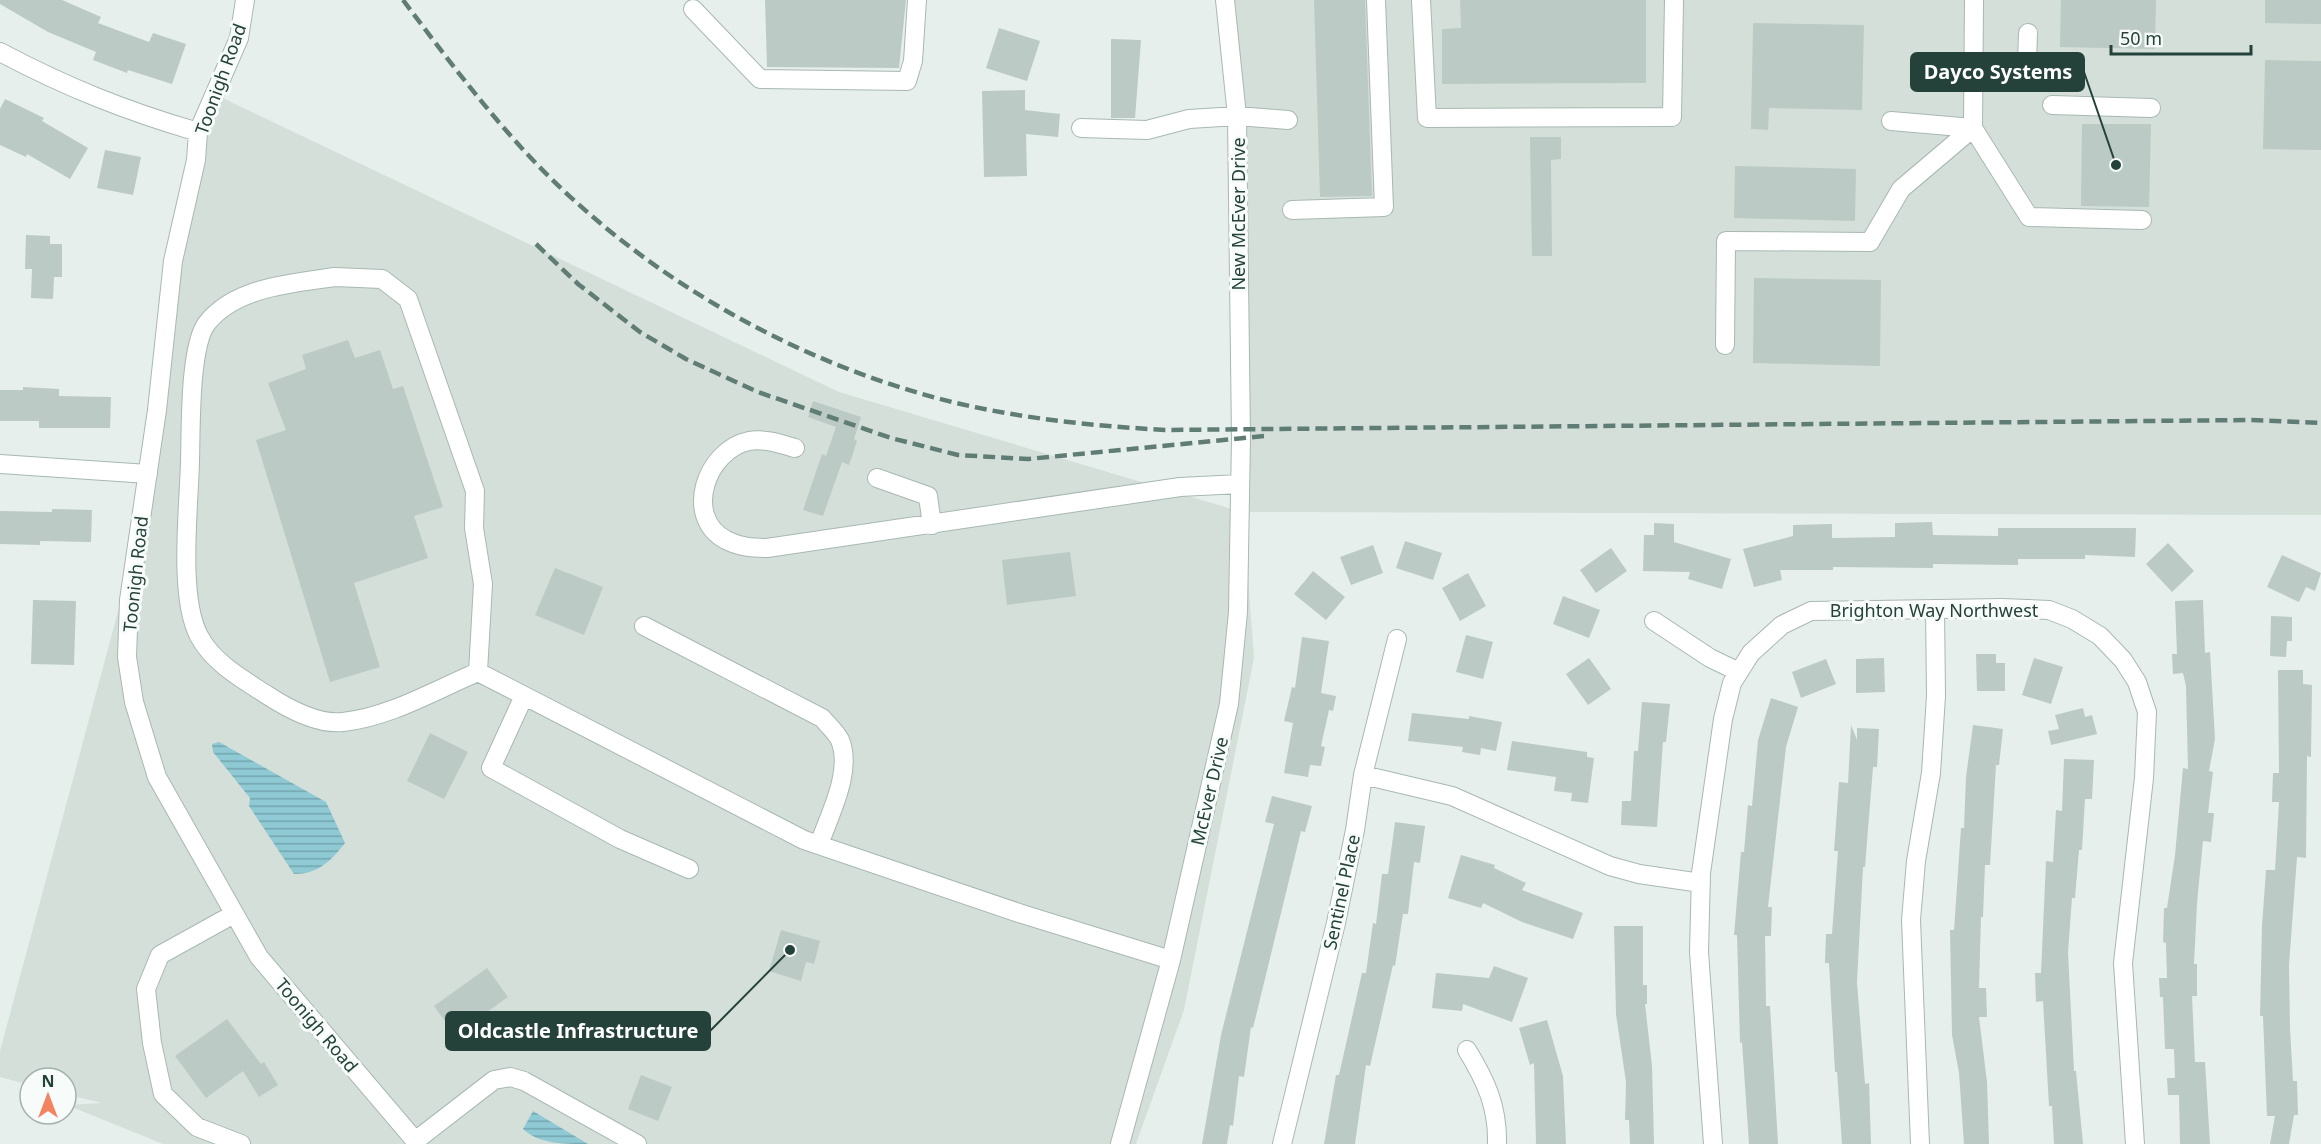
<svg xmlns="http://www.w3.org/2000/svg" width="2321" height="1144" viewBox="0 0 2321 1144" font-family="'Noto Sans',sans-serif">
	<defs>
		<pattern id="water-rules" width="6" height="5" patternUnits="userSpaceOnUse" patternTransform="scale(1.5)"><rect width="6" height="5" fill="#8ec9d4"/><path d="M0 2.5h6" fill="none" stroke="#74a5ad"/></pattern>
	</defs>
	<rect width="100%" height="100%" fill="#e6efeb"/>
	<path fill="#d4dfda" d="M1230,0H2321V515L1243,512L1254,658L1184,1010L1136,1144H163L67,1105L101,1103L66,1094V1078H30V1085L0,1077V1051L124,589L208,91L839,392L1242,512Z"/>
	<path fill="url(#water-rules)" d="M219,742L326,802L345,843C331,861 318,874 294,874L249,806L250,798L213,752L212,744Z
		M533,1111L588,1144C563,1144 539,1144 523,1129Z"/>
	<path fill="#bbcac4" d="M0,0H62L101,17L98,23L149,42L153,33L186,44L172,84L128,70L127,73L93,60L96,52L48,32L0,4Z
		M765,0H906L899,68L767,67Z
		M1314,0H1365L1372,196L1320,197Z
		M1460,0H1646V83L1442,84V29L1461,28Z
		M2061,0H2156L2155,49L2060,47Z
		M2265,0H2321V24L2265,23Z
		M1753,23L1864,25L1862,110L1769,108L1768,130L1751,129Z
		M999,28L1040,41L1027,81L986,68Z
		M1111,39L1141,40L1135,118H1111Z
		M2265,60L2321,61V150L2263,149Z
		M1025,90V110L1060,114L1058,137L1026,134L1027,176L984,177L982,91Z
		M5,99L44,118L42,121L88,148L70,179L27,154L26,157L0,145V109Z
		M2082,124H2151L2149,207L2081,206Z
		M1530,137H1561V159L1551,160L1552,256H1532Z
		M105,150L141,157L133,195L97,188Z
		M1735,166L1856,169L1855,221L1734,218Z
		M26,235L50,236V244H62V277H54L53,299L31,298L32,269H25Z
		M1754,278L1881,280L1880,366L1753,363Z
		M348,340L355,358L380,350L393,389L403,386L443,507L414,516L428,558L354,583L380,667L330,682L256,440L286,430L268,383L306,369L302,355Z
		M23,387L59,389V396L111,397L110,428H39V421H0V390H23Z
		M813,401L861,417L854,439L857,441L849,465L842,462L823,516L803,510L822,454L826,456L836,427L808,417Z
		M52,509L92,510L91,542L40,541V545L0,544V511L52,512Z
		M1932,522L1933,535L1998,536V528H2136L2135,557L2085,555V559H2018V565L1933,564V568L1833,567V570H1780L1782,580L1754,587L1743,549L1793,536V525L1832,524V538L1895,537V523Z
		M1654,523L1674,524V542L1731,559L1722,589L1688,579L1690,572L1643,571L1644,535H1654Z
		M1405,541L1442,553L1433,580L1396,568Z
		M2168,543L2194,571L2172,592L2146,564Z
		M1373,545L1383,573L1351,585L1340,557Z
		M1611,548L1627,571L1596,593L1580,570Z
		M1070,552L1076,596L1007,605L1002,560Z
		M2282,555L2321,573L2315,591L2306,587L2299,602L2267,587Z
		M555,568L603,587L584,635L535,615Z
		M1313,571L1345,597L1326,620L1294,594Z
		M1468,573L1486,606L1460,621L1442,588Z
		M1563,596L1600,610L1589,638L1553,624Z
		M33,600L76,601L74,665L31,664Z
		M2203,600L2205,653L2210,652L2215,739L2209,771L2213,772L2208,813H2214L2211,842L2203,841L2197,903L2194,964H2197V996H2192L2195,1062H2205L2210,1144H2180L2179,1095H2168L2167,1078H2175L2174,1049H2165L2163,997H2160L2159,978H2167L2166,943L2163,942L2164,908H2167L2175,855L2183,768L2188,769L2186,686L2183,673L2173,674L2172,654H2177L2175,601Z
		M2271,616L2292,617V641H2287L2286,657L2270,656Z
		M1466,635L1493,642L1483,679L1456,672Z
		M1302,637L1329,641L1321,693L1336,696L1333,711L1329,710L1321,746L1325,747L1321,766L1310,765L1308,777L1284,773L1293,723L1284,721L1292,687L1295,688Z
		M1976,654H1996V663H2005V691H1977Z
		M1589,658L1611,689L1588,705L1566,674Z
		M1884,658L1885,692L1856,693V659Z
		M2034,658L2063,667L2051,704L2022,695Z
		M1826,659L1836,684L1801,698L1792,672Z
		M2278,670H2303V684L2312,685L2311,757L2307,756L2306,858L2297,857L2289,965L2290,1029L2293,1081H2297L2298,1115H2294L2289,1144H2270L2275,1116H2267L2263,1016H2260L2262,926L2266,870H2275L2279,802H2272L2273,773H2279Z
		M1771,698L1798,707L1786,747L1768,907H1772L1771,936H1765L1766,1006H1770L1778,1144H1749L1742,1042L1740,1043L1737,935H1734L1741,852H1744L1748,805L1752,806L1758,740Z
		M1642,702L1670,704L1666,742H1663L1657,827L1621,825L1622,801H1631L1634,751H1638Z
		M2083,708L2085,717L2092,715L2097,734L2051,745L2048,731L2059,729L2055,715Z
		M1412,713L1469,719V716L1502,722L1496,751L1481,748L1480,755L1462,752L1463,747L1408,741Z
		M1851,725L1857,740V728L1879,729L1877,767H1873L1865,867H1863L1857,982L1865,1084L1869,1083L1871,1144H1842L1837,1072H1835L1829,963H1825L1826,934H1832L1838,851H1834L1839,782L1848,783Z
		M1973,725L2003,729L1999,765H1996L1990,865H1985L1983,917H1981L1979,988H1986L1987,1017H1979L1987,1082L1989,1144H1964L1959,1073L1952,1035L1950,930H1954L1961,828H1964L1966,777Z
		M430,733L468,752L444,799L407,781Z
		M1512,741L1587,752V757L1594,758L1588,803L1571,801L1572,793L1554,791L1556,777L1507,770Z
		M2064,759L2094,760L2092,799H2085L2082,850H2079L2075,898H2072L2068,952L2074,1071H2076L2083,1144H2054L2052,1106H2049L2043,1001L2036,1002L2035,973H2041L2046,861L2053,862L2056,810L2062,811Z
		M1272,796L1312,806L1305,832L1301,831L1253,1028L1251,1027L1244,1077L1239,1076L1233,1126L1230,1125L1227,1144H1202L1221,1035L1274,824L1265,822Z
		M1395,822L1425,826L1420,863L1414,862L1408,914H1403L1395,966L1393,965L1370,1066L1366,1065L1355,1144H1324L1336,1075H1339L1362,973H1366L1373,923L1376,924L1382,874H1388Z
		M1461,855L1495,865L1494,868L1526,883L1522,890L1583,913L1573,939L1522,922L1483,903L1481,908L1448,898Z
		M1614,926H1643V985H1647V1004H1645L1652,1066L1654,1144H1630L1629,1120H1625L1626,1082L1616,1014Z
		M781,930L820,941L814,964L806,962L801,981L769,971Z
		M1494,966L1528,978L1512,1022L1463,1004L1462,1011L1432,1008L1436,973L1489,978Z
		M487,968L508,997L455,1035L434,1006Z
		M227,1019L261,1064L264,1062L278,1085L259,1097L243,1071L206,1098L175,1056Z
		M1547,1020L1563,1076L1566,1144H1536L1534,1063L1530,1065L1519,1028Z
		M641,1075L672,1087L658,1121L628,1109Z"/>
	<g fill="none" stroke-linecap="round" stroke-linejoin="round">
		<defs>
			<path id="minor" d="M245,0L239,38L198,132L196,160L173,261L157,410L129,600L127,657L134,702L157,777L259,957L418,1144
				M1421,0L1427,118L1672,117L1674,0
				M693,9L760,79L907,81L913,61L917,0
				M0,52C66,87 126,111 198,132
				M1973,63H2027L2028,33
				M2052,105L2151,108
				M1891,121L1973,128
				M1081,128L1147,130L1189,119L1237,116L1288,120
				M1973,128L2029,217L2142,220
				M1973,128L1974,0
				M1292,210L1384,207L1376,0
				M335,277L382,279L408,299L475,491L474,528L483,584L478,672C435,690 390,717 343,722C318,725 287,708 267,695C244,680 213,663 199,636C178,596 189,508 190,461C191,431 189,346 207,323C235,287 293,283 335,277Z
				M1725,345L1726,241L1870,242L1901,189L1973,128
				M795,448C781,444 763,438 749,441C706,450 683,517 726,540C740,547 752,548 767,548L1180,487L1240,484
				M0,464L148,474
				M877,478L928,496L932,525
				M1654,621L1710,658L1739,672
				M644,626L822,718C828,725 836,732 840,740C853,772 829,815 819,845
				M478,672L804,840L1022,914L1171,960
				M524,696L491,768L620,839L689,869
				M1363,775L1452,796L1610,866L1639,874L1701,883
				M234,914L160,955L146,989L152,1043L163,1094L197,1127L241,1144
				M1467,1050C1486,1081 1498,1107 1497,1144
				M415,1141L494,1080L510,1077L524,1081L637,1144
				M1120,1144L1171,960L1229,704L1238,612L1241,438L1237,116L1225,0
				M1282,1144L1336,923L1355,830L1363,775L1397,639
				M1713,1144L1699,952L1701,873L1723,719L1732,683L1751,653L1782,625L1811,611L2002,608L2049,610L2072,619L2100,636L2123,660L2137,682L2147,712L2144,778L2123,963L2135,1144
				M1920,1144L1911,920L1916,861L1931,773L1936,696L1935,609"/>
		</defs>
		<use href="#minor" stroke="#a8b8b2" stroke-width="20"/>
		<use href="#minor" stroke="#fff" stroke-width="18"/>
		<path stroke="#5f7d75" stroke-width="4.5" stroke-dasharray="12 6" stroke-linecap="butt" d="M403,0C443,53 484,108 530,157C643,277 796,364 956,403C1025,419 1095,426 1165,430L2252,420L2321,423
			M536,244L578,284L640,332L686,359L758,392L891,438L958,455L1028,459L1264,436"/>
	</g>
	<g text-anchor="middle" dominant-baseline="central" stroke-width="6" stroke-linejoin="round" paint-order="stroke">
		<g font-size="18" fill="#24423a" stroke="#f7fbf9">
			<text transform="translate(220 79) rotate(-70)">Toonigh Road</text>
			<text transform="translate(1238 214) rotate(-90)">New McEver Drive</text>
			<text transform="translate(135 574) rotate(-84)">Toonigh Road</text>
			<text x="1934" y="610">Brighton Way Northwest</text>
			<text transform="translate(1209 791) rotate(-77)">McEver Drive</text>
			<text transform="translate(1341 892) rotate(-78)">Sentinel Place</text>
			<text transform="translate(317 1025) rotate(50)">Toonigh Road</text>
		</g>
	</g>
	<path fill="none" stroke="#24423a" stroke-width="2" d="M2116 165L2084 72M790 950L710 1031"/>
	<g fill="#24423a" stroke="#f7fbf9" stroke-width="2">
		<circle cx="2116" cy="165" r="6"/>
		<circle cx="790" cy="950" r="6"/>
	</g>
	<g fill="#24423a" stroke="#24423a" stroke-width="2">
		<rect x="1911" y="53" width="173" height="38" rx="6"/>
		<rect x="446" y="1012" width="264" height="38" rx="6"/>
	</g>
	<g font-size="20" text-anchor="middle" font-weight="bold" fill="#fff">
		<text x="1998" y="79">Dayco Systems</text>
		<text x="578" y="1038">Oldcastle Infrastructure</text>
	</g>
	<g transform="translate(48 1096)"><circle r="28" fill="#f7fbf9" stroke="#a3b1ad" stroke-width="1.5"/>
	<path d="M0-4.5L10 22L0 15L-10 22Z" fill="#f4845f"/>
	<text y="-9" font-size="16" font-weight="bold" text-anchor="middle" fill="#24423a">N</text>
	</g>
	<path d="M2111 45v9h140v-9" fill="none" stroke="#24423a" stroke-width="3"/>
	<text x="2120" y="45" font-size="18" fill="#24423a" stroke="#f7fbf9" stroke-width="4.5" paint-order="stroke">50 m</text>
</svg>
